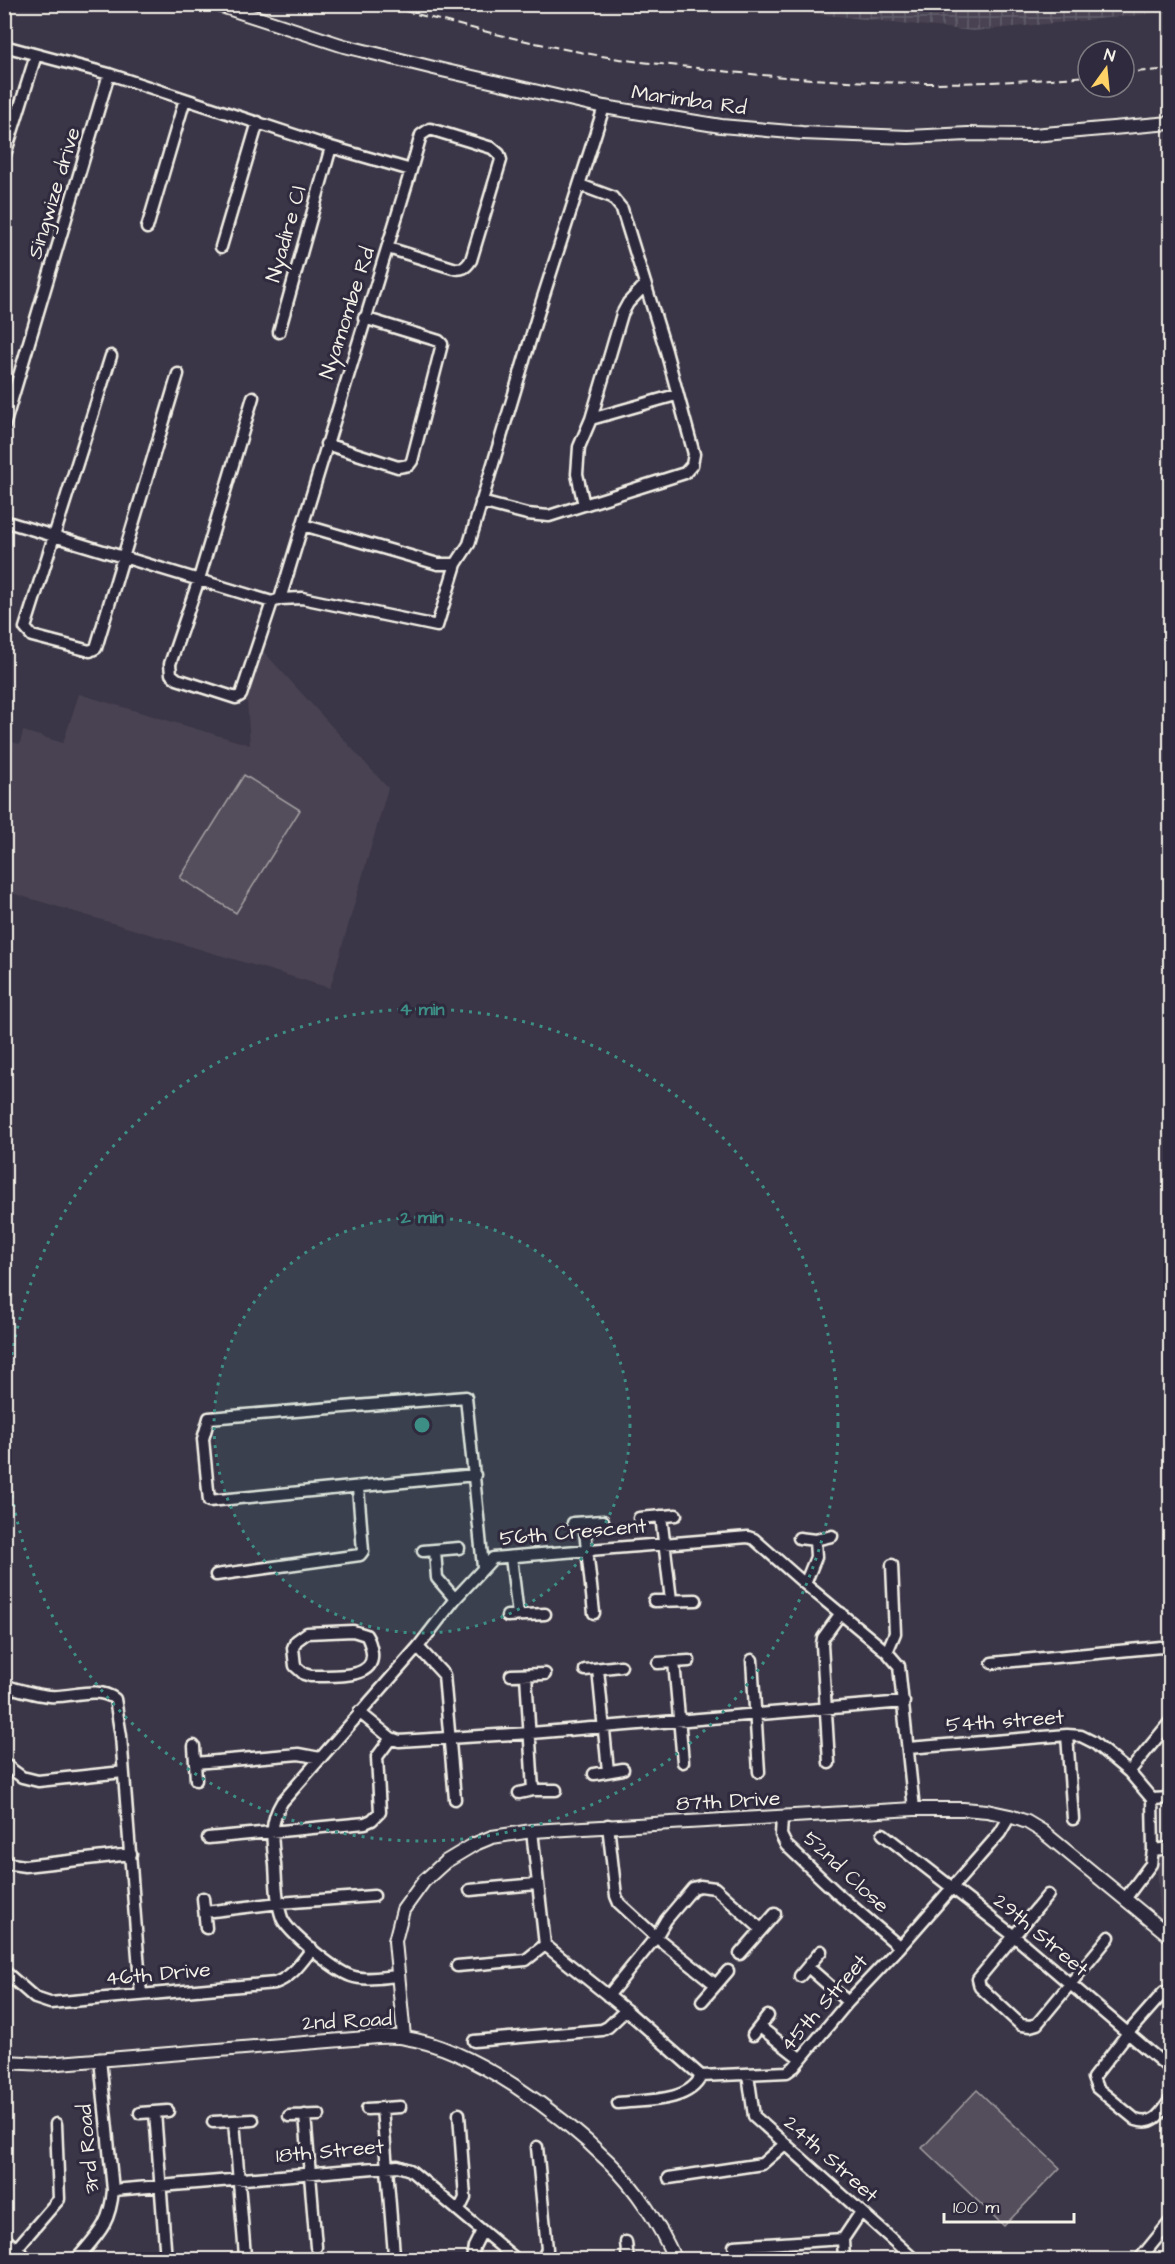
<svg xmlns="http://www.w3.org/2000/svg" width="1175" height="2264" viewBox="0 0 1175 2264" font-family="'Architects Daughter',sans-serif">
	<defs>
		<pattern id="industrial-grid" width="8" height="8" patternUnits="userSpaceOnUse" patternTransform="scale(1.5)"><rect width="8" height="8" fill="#484352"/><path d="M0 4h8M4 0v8" fill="none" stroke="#635f6b"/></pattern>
	</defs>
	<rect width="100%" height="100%" fill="#3b3647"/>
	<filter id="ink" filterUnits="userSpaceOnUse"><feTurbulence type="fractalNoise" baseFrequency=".0167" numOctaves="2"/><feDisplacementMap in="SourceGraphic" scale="12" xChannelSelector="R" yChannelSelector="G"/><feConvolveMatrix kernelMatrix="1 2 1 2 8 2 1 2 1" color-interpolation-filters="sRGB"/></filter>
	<g filter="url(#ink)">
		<path fill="#484352" d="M263,651L388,788L330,988L5,891L4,740L20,744L23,731L63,743L79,694L250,745L247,700Z
			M1170,1852V1920L1160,1911L1156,1854Z"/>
		<path fill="url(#industrial-grid)" d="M1170,4V12L973,31L736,5Z"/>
		<path fill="#534e5c" stroke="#a4a0a2" stroke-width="1.5" d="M244,775L300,810L236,913L180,878Z
			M977,2090L1060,2168L1004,2226L922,2148Z"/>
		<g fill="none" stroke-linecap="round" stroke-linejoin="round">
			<defs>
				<path id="minor" d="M4,46L109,74L331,147L411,170L280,599L272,602L4,521
					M4,158L36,55
					M147,228L185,99
					M221,247L258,122
					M388,248L453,268C462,270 466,268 471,260L501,160L499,154L492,148L430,129L421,135L411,170
					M279,332L331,147
					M111,356L25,628L32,636L90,651L96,648L178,374
					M253,397L199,579L170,664L171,674L177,679L236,698L241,695L272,602
					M591,419L676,395
					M4,426L109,74
					M326,444L398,467L409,465L412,461L442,344L439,341L364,318
					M481,502L527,514L549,516L685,473L692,465L694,454L666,351L622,209L612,197L580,185
					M584,505L577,474L579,447L591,419L622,314L628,303L645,285
					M303,525L438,564H456L469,544L540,307L604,107
					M280,599L302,598L437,626L456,564
					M475,1475L209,1501L203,1439L209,1418L466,1397L483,1567
					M661,1516L671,1600
					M639,1518L676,1515
					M584,1522L594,1613
					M573,1523L603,1521
					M799,1538L815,1540L832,1536
					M435,1550L437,1578L455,1599
					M423,1551L459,1548
					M511,1557L518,1615
					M216,1575L360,1555L363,1551L358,1488
					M805,1584L816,1557L815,1540
					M654,1601L696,1600
					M507,1616L545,1614
					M353,1631L366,1635C370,1641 371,1646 372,1653C375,1681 329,1675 311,1676L304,1674L295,1666L293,1648L296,1641L307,1633Z
					M418,1647L444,1675L455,1799
					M887,1652L895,1633L892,1565
					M752,1660L759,1772
					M674,1662L683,1762
					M658,1663L689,1661
					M992,1663L1161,1647L1170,1650
					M598,1669L608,1771
					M585,1670L621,1666
					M511,1675L545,1674
					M526,1675L533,1790
					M4,1685C20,1690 34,1695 50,1696C72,1698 96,1685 115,1699L121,1736L141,1995
					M359,1712L391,1738L399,1741L531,1733L904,1702
					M1067,1735L1073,1819
					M194,1746L196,1780
					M908,1748L1067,1735L1081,1736L1093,1742L1129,1772L1152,1799L1153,1850L1151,1864L1125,1899
					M195,1763L299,1754L320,1758
					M829,1763L822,1644L823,1638L841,1613
					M4,1764L22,1777L38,1781L123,1772
					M1129,1772L1170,1722
					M594,1774L623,1769
					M519,1793L533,1790H556
					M1152,1799L1170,1798
					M782,1818L781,1835L786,1845L838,1894L900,1947
					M608,1825L616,1896L619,1903L656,1937L716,1985
					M532,1831L545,1945L626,2010L701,2076L787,2072L794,2067L848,2002L900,1947L1000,1833L1010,1816
					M883,1834L1014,1936L1170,2069
					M208,1838L365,1823L372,1820L380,1812L377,1757L391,1738
					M1153,1850L1170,1848
					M4,1863L25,1866L131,1854
					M470,1890L536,1884
					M1048,1895L978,1979L980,1987L1021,2025L1030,2026L1037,2024L1109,1937
					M203,1898L206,1928
					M205,1912L279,1903L374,1896
					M740,1954L775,1914
					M457,1966L526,1960L545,1945
					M808,1967L848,2002
					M4,1971L35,1998L50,2003L275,1983C292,1977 301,1963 312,1949
					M397,1976C383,1977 365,1981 351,1976C336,1971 288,1933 282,1918C276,1901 276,1881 275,1864C272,1841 269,1823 282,1802L418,1647L455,1599L493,1558L748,1537L754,1539L805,1584L887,1652L899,1666L914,1809
					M800,1976L821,1951
					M1164,1992L1127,2034L1093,2078L1097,2088L1136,2120C1154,2126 1161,2113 1170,2100
					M608,1996L656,1937L666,1920L693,1888L700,1886L715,1888L761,1929
					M702,2001L728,1971
					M760,2027L801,2059
					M753,2035L768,2016
					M474,2041L602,2030L608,2027L626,2010
					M748,2074L754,2116L915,2260
					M618,2103C644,2100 689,2103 701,2076
					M382,2108L394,2254
					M367,2109L400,2107
					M155,2112L166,2260
					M140,2113L168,2111
					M305,2115L316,2247
					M289,2116L319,2115
					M234,2121L245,2256
					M213,2122L253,2120
					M537,2147L547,2249L544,2256L538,2260
					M669,2178L762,2164L785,2144
					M113,2190L398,2166L410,2170L517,2260
					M459,2210L465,2198L459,2114
					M4,2238L29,2260
					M626,2242L628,2260
					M734,2246L843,2239
					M16,2249L59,2199L56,2124
					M76,2260C98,2234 110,2225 113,2190L100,2059
					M472,2260L474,2247L482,2231
					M844,2260L843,2239L861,2212
					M1139,2260L1170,2222"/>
				<path id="tertiary" d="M215,4L344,46L442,70L604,107L721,126L802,133L908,137L968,134L1033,135L1170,123
					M404,2037L395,1941L403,1910L424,1881L445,1862L475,1844L492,1837L532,1831L914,1809H963L987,1811L1010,1816L1027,1822L1042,1831L1170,1936
					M4,2062L47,2064L378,2037C387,2037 396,2036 405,2038C473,2048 561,2114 609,2162C636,2188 660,2225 675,2260"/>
			</defs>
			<use href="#minor" stroke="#f4f1e8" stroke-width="15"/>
			<use href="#tertiary" stroke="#f4f1e8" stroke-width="16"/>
			<use href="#minor" stroke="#2f2a3d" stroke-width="10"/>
			<use href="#tertiary" stroke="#2f2a3d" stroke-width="12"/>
			<path stroke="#f4f1e8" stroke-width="2" stroke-dasharray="9 4.5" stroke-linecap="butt" d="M378,4C454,24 530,44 608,57C635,62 662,64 689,67C821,84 955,88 1088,76
				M1124,73L1170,69"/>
		</g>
	</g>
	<circle cx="422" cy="1425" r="208" fill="#3d8f86" fill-opacity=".12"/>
	<g fill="none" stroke="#3d8f86" stroke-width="3" stroke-dasharray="3 6">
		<circle cx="422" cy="1425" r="208"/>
		<circle cx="422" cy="1425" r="416"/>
	</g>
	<g text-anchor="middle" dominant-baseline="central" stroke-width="6" stroke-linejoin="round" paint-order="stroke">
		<g font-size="21" fill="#f4f1e8" stroke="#2f2a3d">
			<text transform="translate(689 100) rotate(8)">Marimba Rd</text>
			<text transform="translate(54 193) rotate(-73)">Singwize drive</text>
			<text transform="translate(286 234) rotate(-74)">Nyadire Cl</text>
			<text transform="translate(347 313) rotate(-72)">Nyamombe Rd</text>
			<text transform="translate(573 1532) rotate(-5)">56th Crescent</text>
			<text transform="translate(1005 1721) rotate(-4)">54th street</text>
			<text transform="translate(728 1801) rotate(-3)">87th Drive</text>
			<text transform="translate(846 1872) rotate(43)">52nd Close</text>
			<text transform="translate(1041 1935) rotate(40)">29th Street</text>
			<text transform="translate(158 1974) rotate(-5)">46th Drive</text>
			<text transform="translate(824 2003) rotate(-49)">45th Street</text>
			<text transform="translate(347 2021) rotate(-3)">2nd Road</text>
			<text transform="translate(88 2149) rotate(-95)">3rd Road</text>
			<text transform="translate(330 2151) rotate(-5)">18th Street</text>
			<text transform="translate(831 2159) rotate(42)">24th Street</text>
		</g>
	</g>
	<circle cx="422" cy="1425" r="9" fill="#3d8f86" stroke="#2f2a3d" stroke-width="3"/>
	<g font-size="18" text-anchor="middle" font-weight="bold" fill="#3d8f86" stroke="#2f2a3d" stroke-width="6" stroke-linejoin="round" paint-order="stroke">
		<text x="422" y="1015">4 min</text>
		<text x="422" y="1223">2 min</text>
	</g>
	<rect width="1175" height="2264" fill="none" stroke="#2f2a3d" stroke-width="24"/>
	<rect x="12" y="12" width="1151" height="2240" fill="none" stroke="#f4f1e8" stroke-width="2" filter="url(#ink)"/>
	<g transform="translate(1106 69) rotate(15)"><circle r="28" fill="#2f2a3d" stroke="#7e7a81" stroke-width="1.5"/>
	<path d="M0-4.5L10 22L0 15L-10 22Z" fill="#ffd166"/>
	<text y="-9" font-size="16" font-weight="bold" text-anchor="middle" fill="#f4f1e8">N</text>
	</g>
	<path d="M944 2213v9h130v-9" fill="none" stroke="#f4f1e8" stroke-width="3"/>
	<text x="953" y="2213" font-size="18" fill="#f4f1e8" stroke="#2f2a3d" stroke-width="4.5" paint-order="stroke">100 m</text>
</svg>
